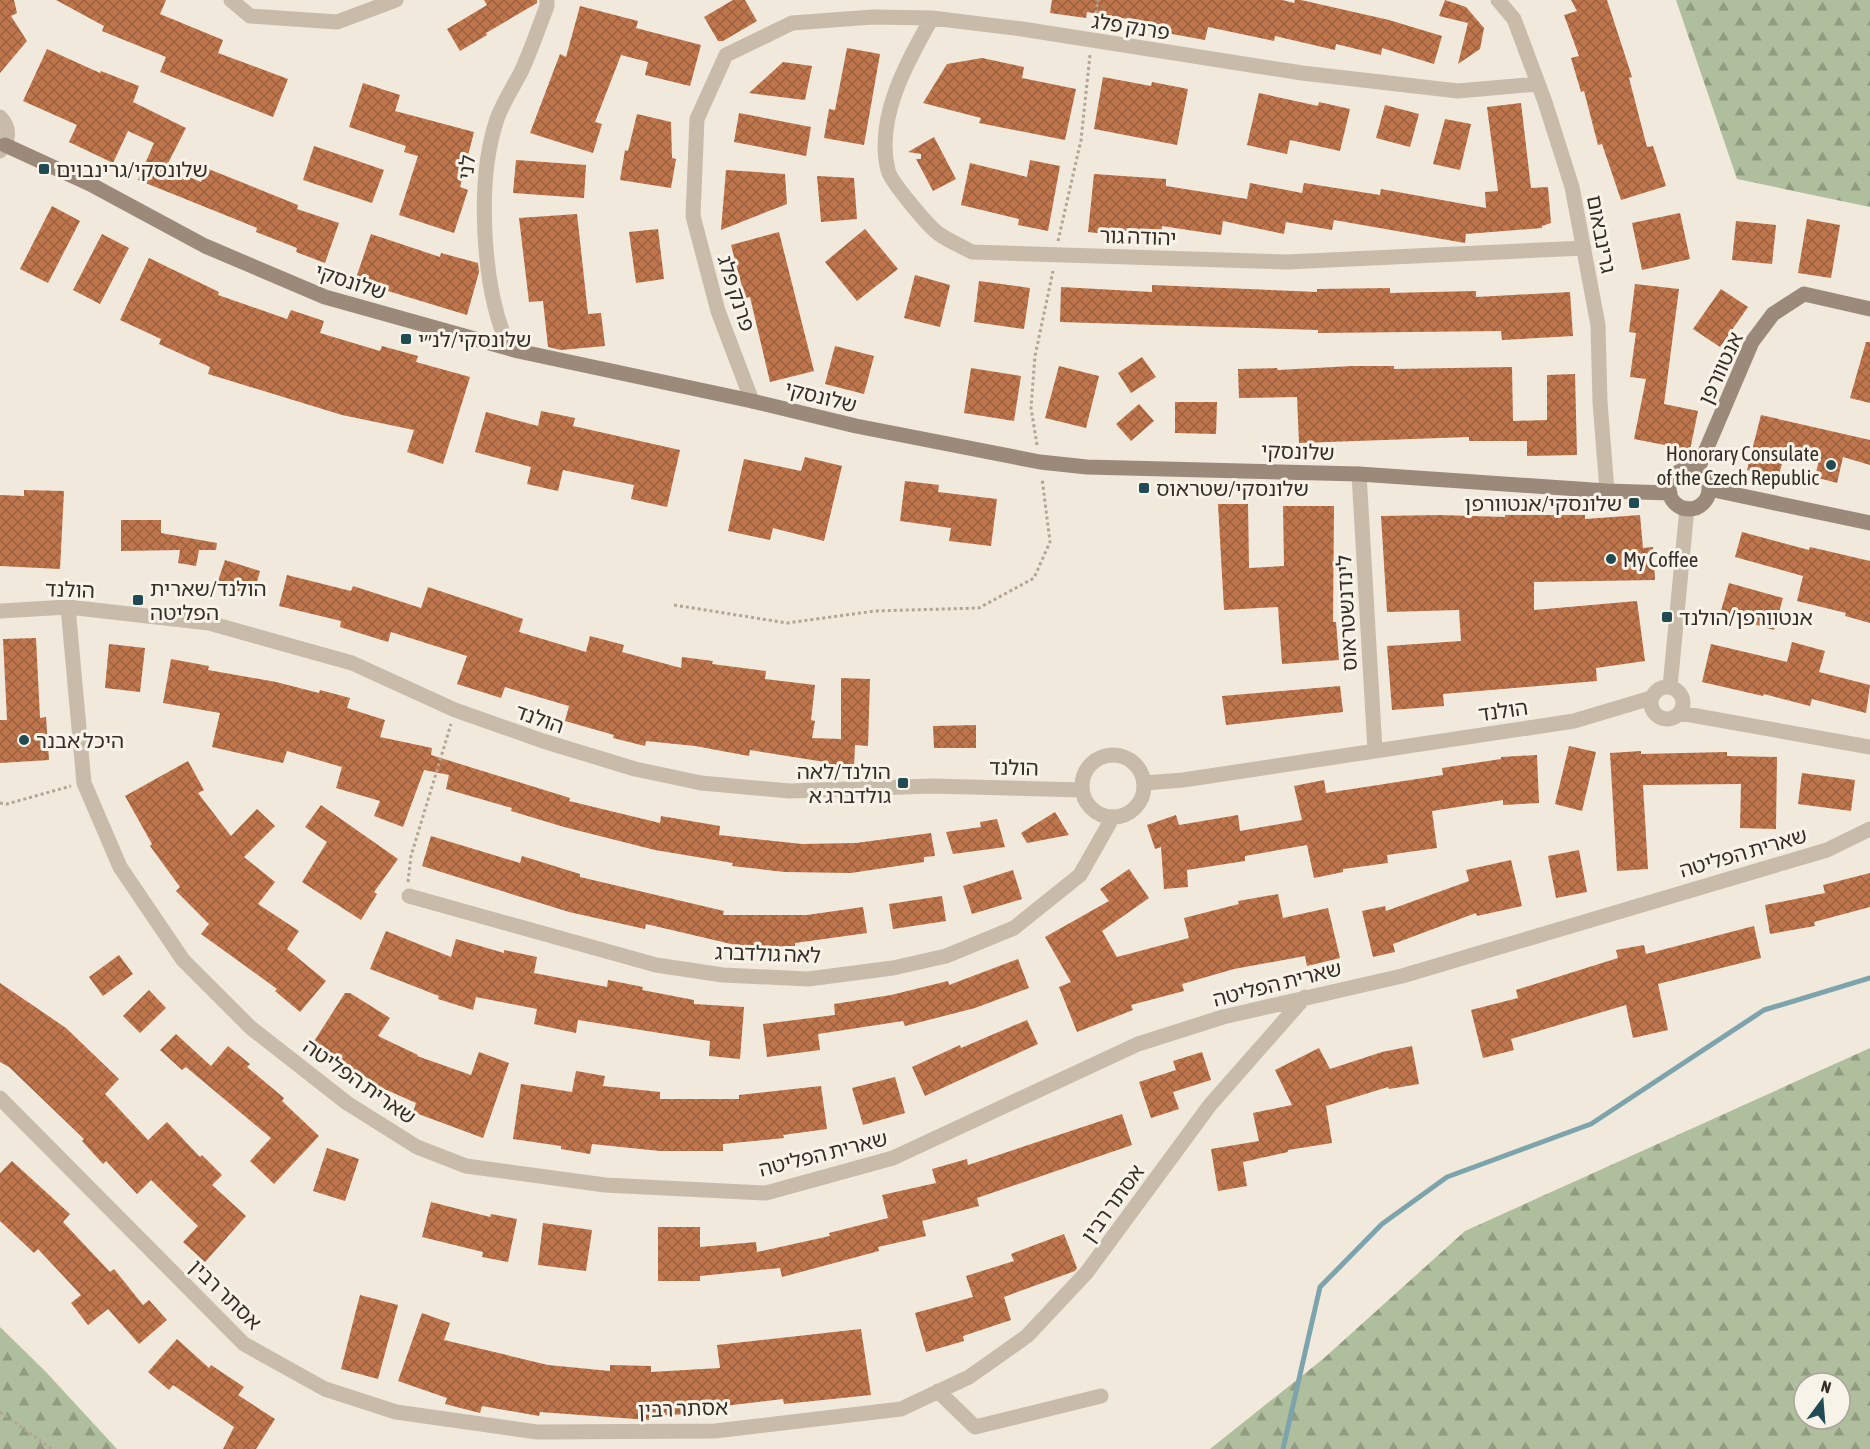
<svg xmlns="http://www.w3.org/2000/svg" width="1870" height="1449" viewBox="0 0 1870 1449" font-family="'Asap Condensed','Noto Sans Hebrew',sans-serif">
	<defs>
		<pattern id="forest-firs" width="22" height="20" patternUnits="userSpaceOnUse" patternTransform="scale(1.5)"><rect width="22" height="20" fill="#afbf9d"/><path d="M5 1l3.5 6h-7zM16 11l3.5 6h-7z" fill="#8f9c80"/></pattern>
		<pattern id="building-cross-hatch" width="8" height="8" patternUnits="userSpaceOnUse" patternTransform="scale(1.5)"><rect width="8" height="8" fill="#bf764c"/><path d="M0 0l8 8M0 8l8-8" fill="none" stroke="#9c613f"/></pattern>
	</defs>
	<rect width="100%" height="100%" fill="#f1e9dc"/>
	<path fill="url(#forest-firs)" fill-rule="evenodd" d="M1676,0H1870V207L1737,179Z
		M1870,1048V1449H1210L1323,1359L1465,1231ZM1804,1383H1840V1419H1804Z
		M0,1327L45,1371L117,1449H0Z"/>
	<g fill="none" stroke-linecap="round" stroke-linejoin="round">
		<path stroke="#7da4ac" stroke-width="5" d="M1283,1449L1320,1287L1382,1224L1447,1177L1591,1124L1764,1010L1870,978"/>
	</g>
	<path fill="url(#building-cross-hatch)" d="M0,0H14L17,13L11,16L27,41L0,73Z
		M56,0H166L160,14L223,40L218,53L288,79L273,117L160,72L166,57L102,31L104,26Z
		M484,0H537V3L486,33L487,35L460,51L447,29L487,5Z
		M733,0H745L757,21L723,41H718L704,17Z
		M1052,0H1282L1294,3L1295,0H1301L1389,20L1442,36L1434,64L1382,48L1381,55L1336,44L1335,50L1275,36L1274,41L1208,27L1205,40L1161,32L1162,25L1087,12L1086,18L1050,13Z
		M1445,0L1466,7L1484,28L1480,49L1458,64L1468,23L1439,16Z
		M1571,0H1607L1632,77L1629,78L1647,147L1653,146L1666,186L1621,200L1602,144L1598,145L1584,91L1581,92L1571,58L1579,56L1564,15L1577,11Z
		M580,6L638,21L636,28L701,45L690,86L645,75L648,62L621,55L595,122L602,124L593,153L530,133L560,54L566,57Z
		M847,48L880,54L864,145L824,138L829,109L835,110Z
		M47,49L100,73L101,71L139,86L133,102L186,128L166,167L201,182L206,168L298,205L297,209L339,223L325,263L296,252L297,248L256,232L257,228L138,180L154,143L128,131L113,163L69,142L77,125L23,101Z
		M982,58L1024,67L1022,78L1076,89L1065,140L979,123L981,118L923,103L947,64Z
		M783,62L812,66L805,100L749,93Z
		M1103,77L1151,86L1152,82L1188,89L1177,145L1094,129Z
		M363,83L400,95L395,111L474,132L460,187L468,190L454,233L399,215L418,156L404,152L406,146L349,127Z
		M1259,93L1318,106L1319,102L1350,109L1340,151L1290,140L1287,154L1247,145Z
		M1521,103L1531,188L1548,187L1551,223L1542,226V228L1466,234L1465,243L1334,220L1332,230L1286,222L1284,234L1223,221L1221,235L1162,226L1161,235L1114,230L1113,235L1088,232L1094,174L1166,179V186L1247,199L1250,183L1302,193L1304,183L1380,195L1381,189L1486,208L1485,192L1498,191L1487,107Z
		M1385,105L1419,114L1410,147L1376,138Z
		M739,113L811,127L806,156L734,142Z
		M637,114L671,122L672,158L676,159L671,188L620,180L625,150L628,151Z
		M1445,119L1471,124L1460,170L1433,164Z
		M934,137L956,179L933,191L916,159H921V154L908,152Z
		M314,146L384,170L372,203L303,180Z
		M516,160L586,165L584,198L513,193Z
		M1030,160L1060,166L1048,231L1018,225L1019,219L961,205L970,163L1027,177Z
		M726,170L785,174L787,204L721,230Z
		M817,176L854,178L857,219L821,222Z
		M52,206L80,221L48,283L20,269Z
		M1680,213L1690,259L1642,270L1632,223Z
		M577,214L588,314L601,313L605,346L561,350L548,347L543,301L529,302L519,218Z
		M1807,219L1840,225L1831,278L1798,273Z
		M1736,221L1776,225L1772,264L1732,260Z
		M658,229L664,279L636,283L629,232Z
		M865,229L898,269L857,301L825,262Z
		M779,232L814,371L770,382L750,297L745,298L731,245Z
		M102,234L129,248L100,304L73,290Z
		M371,234L440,257L441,253L478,263L479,272L467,315L355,281Z
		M149,258L219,292L218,295L287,319L291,310L324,321L320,333L380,351L382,346L418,356L416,362L470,377L443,464L407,452L414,430L342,415L208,374L210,367L159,344L161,339L120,320Z
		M915,275L950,285L940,327L904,318Z
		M979,281L1030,288L1024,329L974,322Z
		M1635,284L1679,289L1664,404L1698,411L1690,450L1634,439L1646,379L1630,377L1636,333L1629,332Z
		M1152,285L1317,292V289L1390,288V293L1476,291V297L1570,292L1573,336L1502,340L1501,331L1318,333V330L1060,322L1061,287L1152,292Z
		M1721,289L1748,307L1720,347L1693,329Z
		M1866,342H1870V403L1850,398Z
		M835,346L874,356L864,394L825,384Z
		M1142,357L1156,377L1131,393L1118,373Z
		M1059,366L1099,376L1086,428L1045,418Z
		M1352,366H1394V369L1512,367L1513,421L1547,420V375L1575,374L1577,455L1527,456V441H1469V437L1299,443L1297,397L1239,398L1238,369L1277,368L1278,370Z
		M971,368L1021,376L1014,421L964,413Z
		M1175,402H1217L1216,434L1175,433Z
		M1139,404L1154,421L1131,441L1116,424Z
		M541,411L575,418L573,426L680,450L667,507L631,499L634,485L563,470L558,491L527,484L531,467L475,452L486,412L538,426Z
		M1761,415L1870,440V465L1843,457L1837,483L1815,477L1820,455L1787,446L1778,478L1747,470Z
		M805,457L842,466L824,541L773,528L770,540L728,531L744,459L801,471Z
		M905,481L939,485L938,492L997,499L991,546L949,541L951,528L900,521Z
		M24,490L64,491L60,569L0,566V495L24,496Z
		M1218,504H1248L1249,568L1284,566L1283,506H1334L1333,622H1336L1339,660L1282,664L1278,607L1224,610Z
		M1439,515L1505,517V515H1585V519L1640,515L1643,548L1653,547L1655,580L1534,582V610L1637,601L1645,661L1596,668L1597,681L1443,694L1444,706L1392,710L1387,646L1461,641L1459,610L1387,612L1381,516Z
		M121,520H161V533L217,543L216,550H199L196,566L178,563L180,550L121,551Z
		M1742,532L1809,550L1810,547L1870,561V623L1845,616L1846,613L1797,601L1803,576L1735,557Z
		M225,560L260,571L253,596L217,584Z
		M287,575L351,591L353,586L421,608L428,587L523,619L519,632L586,652L590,636L624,645L622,652L681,668L682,657L713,661L712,664L766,671L765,679L815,685L811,720L815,721L812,738L841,739V678L870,679L868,746L855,745L854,767L825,766V762L750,750L749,756L695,746L646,741L645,746L613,738L614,735L565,721L569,706L505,687L501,698L457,684L467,656L391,632L388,642L340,627L341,621L279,606Z
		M1729,583L1783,598L1774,630L1720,614Z
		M36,638L40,718L46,717L49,760L0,763V720H7L3,639Z
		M1792,642L1825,651L1819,672L1870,685L1866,713L1812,699L1810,706L1764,694L1763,696L1702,682L1711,644L1787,662Z
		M109,644L145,648L140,692L105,688Z
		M171,659L209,666L208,670L276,682L319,693L320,690L350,698L347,708L385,720L380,737L432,748L431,755L570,798L569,801L660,823L661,816L720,826L719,835L802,844L856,843L931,833L935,856L924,857V862L851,873L785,872L732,866L733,863L655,850L564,827L511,811L512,808L446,789L449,775L424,770L403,827L374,816L380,801L336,788L342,767L287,751L283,763L212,747L220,713L163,703Z
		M1340,686L1343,712L1226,725L1222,696Z
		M976,725V748H934L933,726Z
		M1569,746L1596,752L1582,811L1555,804Z
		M1641,751V754L1727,752V756L1777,757L1776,829L1740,828L1741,784L1643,785L1648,869L1617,871L1610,753Z
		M1537,755L1539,803L1503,805V800L1432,811L1437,848L1387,855L1388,863L1343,869V872L1314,878L1307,845L1245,856V861L1187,870L1188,887L1164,889L1161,847L1155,849L1147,825L1176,815L1179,825L1238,815L1240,831L1302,820L1294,786L1324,780L1326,793L1443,775L1442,768L1501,759V757Z
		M188,761L204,790L198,793L231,836L257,809L275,826L244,857L275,882L258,904L299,931L287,949L326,981L300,1012L275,991L277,989L201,934L209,924L176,891L180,887L150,846L152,844L125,796Z
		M1802,773L1855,780L1851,811L1798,804Z
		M321,805L398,859L374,892L377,894L361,920L302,882L327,842L305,827Z
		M1055,812L1069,835L1027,843L1021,833Z
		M997,819L1005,847L953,854L946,832L981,827L980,822Z
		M431,836L520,863L522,856L580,874V877L724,911L723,915H807L863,907L867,933L795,943V946L744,947L646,924L645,929L569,912L422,866Z
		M1579,850L1587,892L1556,898L1548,856Z
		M1511,860L1522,906L1477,916L1476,913L1393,944L1395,952L1373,957L1362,911L1385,906L1386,911L1469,881L1466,870Z
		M1129,869L1149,898L1102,931L1117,957L1189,938L1184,918L1239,904L1238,901L1278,894L1283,918L1328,908L1340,958L1307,966L1305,956L1234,969L1182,984L1184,991L1131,1005L1133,1010L1077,1032L1059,987L1071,982L1045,937L1109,901L1100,889Z
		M1013,870L1022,899L972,914L963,886Z
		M1870,873V907L1814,922L1815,926L1770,934L1765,905L1825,893L1823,885Z
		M942,896L946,921L893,929L889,904Z
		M1754,926L1761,958L1658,984L1668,1030L1633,1038L1626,1005L1511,1039L1514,1050L1483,1058L1471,1010L1518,998L1516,990L1618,958L1616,950L1644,945L1646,954Z
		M386,931L451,957L456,939L504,953V950L537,957L534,973L607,987L608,980L643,987L642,990L694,1000V1004L744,1007L740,1059L709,1056L710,1041L578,1020L576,1033L534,1024L537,1009L476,997L473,1010L438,999L439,996L370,969Z
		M119,955L133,974L103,996L89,977Z
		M1018,959L1029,988L975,1008L905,1026L903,1021L818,1034L820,1050L767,1057L763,1024L835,1015L834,1004L891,995L948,981L949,985Z
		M0,983L66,1028L119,1079L105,1094L148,1140L167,1122L200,1157L202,1155L222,1175L212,1185L246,1216L205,1262L183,1242L198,1226L151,1180L137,1194L106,1161L103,1164L82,1141L84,1139L9,1067L0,1062Z
		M149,990L166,1008L140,1033L123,1016Z
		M345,993H350L390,1018L378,1036L418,1055L417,1056L471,1075L479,1052L509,1063L483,1138L413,1112L416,1103L371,1083L372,1081L313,1043Z
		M1027,1020L1038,1044L925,1096L912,1067L960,1045L961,1048Z
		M176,1034L211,1066L228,1046L250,1064L247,1067L284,1098L282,1101L319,1136L274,1184L250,1161L271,1138L186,1067L182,1070L160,1050Z
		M1412,1046L1419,1084L1389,1089L1388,1087L1326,1106L1332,1143L1288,1150V1152L1243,1162L1247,1186L1218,1191L1211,1149L1259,1141L1253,1113L1292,1105L1275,1070L1319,1048L1330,1069L1382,1052Z
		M1202,1052L1211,1080L1173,1092L1179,1109L1151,1118L1139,1082L1176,1070L1173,1061Z
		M576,1071L605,1076L603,1086L660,1092V1099H739V1095L821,1086L827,1129L783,1135L784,1138L723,1144V1151H660L592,1144L590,1154L561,1149V1146L513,1139L521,1084L572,1092Z
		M895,1077L905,1113L863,1125L852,1088Z
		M1122,1114L1132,1145L977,1198L979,1206L922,1221L926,1236L878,1247L879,1251L782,1277L780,1268L700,1276V1281H658V1227H700V1247L756,1242L757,1252L830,1236L829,1233L888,1218L882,1195L936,1183L932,1169L967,1159L968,1165Z
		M327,1148L359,1159L345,1201L313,1191Z
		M12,1161L70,1214L63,1222L110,1272L114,1269L143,1305L149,1300L167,1320L139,1344L108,1309L88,1325L71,1303L81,1295L38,1249L34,1253L0,1221V1173Z
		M431,1202L490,1217L491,1214L517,1219L508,1262L482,1257L483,1252L422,1237Z
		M543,1223L592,1230L586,1271L538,1265Z
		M1064,1234L1077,1268L1075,1271L1004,1297L1011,1320L963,1336L964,1341L926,1352L915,1313L973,1297L966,1276L1014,1261L1011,1254Z
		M360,1295L398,1305L378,1379L341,1369Z
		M422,1313L450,1323L444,1340L548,1365L610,1371V1365L651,1366V1372L720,1368L717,1345L861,1329L871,1395L784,1404L783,1399L707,1408V1413L649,1416V1420L540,1412L539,1416L482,1406L480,1413L445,1404L447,1398L398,1381Z
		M177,1339L209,1368L211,1365L244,1387L238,1395L275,1419L256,1449H223L234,1427L173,1385L169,1390L148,1372Z"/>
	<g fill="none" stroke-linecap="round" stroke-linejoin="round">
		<path stroke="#b4a593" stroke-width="3" stroke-dasharray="3 3" stroke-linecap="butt" d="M1094,25L1098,0
			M1058,241L1081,140L1090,55
			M1037,445L1031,408L1035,356L1053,271
			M674,605L787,623L875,611L979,608L1034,578L1050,542L1042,478
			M0,803L7,804L71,786
			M408,882L411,856L451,724
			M0,1412L52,1449"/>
		<path stroke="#c8bba9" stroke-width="15" d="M231,0L250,16L337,22L396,0
			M1498,0L1514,19L1545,102L1572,187L1598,325L1600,402L1607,491
			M932,18C907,62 875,118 888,170C890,181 929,227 939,234C949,241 961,246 972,252L1287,262L1584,248
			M0,117C10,127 10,140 0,151
			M509,348C482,289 476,181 497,119C503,102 514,86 522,70C531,50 539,27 547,6V0
			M752,401L718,311L693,216L697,119L726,55L792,23L873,17L932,18L1022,29L1302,73L1458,91L1538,84
			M1359,474L1375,750
			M68,607L84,783L120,867L183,960L251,1028L347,1103L417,1147L466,1166L605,1185L766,1193L893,1158L1138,1044L1223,1017L1402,976L1827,850L1870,829
			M0,611L68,607L209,623L352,663L455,710L543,741L635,769L701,783L789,791L932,786L1082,790
			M1651 703a16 16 0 1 1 32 0a16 16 0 1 1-32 0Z
			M1670,687L1687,508
			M1680,713L1870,747
			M1082 786a31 31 0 1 1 62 0a31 31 0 1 1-62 0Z
			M1144,783L1183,780L1574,721L1651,698
			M409,896L656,965L723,975L808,979L893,968L946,956L1014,928L1080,875L1113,817
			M0,1098L244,1344L325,1389L396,1412L537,1432L715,1431L901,1409L969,1377L1027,1336L1087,1272L1210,1105L1305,997
			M938,1391L975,1427L1101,1396"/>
		<path stroke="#9b8a7a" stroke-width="15" d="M5,145L90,184L205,246L325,297L518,351L752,401L856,426L1040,462L1087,467L1359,474L1607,491L1670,493
			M1669 489a20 20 0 1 1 40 0a20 20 0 1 1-40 0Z
			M1697,471L1752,342L1773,314L1804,294L1870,309
			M1709,489L1870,523"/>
	</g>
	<g fill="#204b54" stroke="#f8f3e8" stroke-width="2">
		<rect x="38" y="163" width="12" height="12" rx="3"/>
		<rect x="400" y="333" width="12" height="12" rx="3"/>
		<circle cx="1831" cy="465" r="6"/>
		<rect x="1138" y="482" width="12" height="12" rx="3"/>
		<rect x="1628" y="497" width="12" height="12" rx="3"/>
		<circle cx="1611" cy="559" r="6"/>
		<rect x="132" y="594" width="12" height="12" rx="3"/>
		<rect x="1661" y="611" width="12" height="12" rx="3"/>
		<circle cx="24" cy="740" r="6"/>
		<rect x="897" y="777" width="12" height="12" rx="3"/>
	</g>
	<g text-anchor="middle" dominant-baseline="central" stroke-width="6" stroke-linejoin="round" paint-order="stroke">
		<g font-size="21" fill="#352e28" stroke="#f8f3e8">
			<text transform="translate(1131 26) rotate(9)">פרנק פלג</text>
			<text transform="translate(466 167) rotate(-83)">לני</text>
			<text transform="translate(1602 234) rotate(79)">גרינבאום</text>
			<text transform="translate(1138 236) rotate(2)">יהודה גור</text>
			<text transform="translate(351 281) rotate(18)">שלונסקי</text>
			<text transform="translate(737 293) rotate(72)">פרנק פלג</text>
			<text transform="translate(1720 368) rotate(-65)">אנטוורפן</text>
			<text transform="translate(821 396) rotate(14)">שלונסקי</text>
			<text transform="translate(1298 451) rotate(2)">שלונסקי</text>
			<text transform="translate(70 589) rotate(2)">הולנד</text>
			<text transform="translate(1346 613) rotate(-93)">לינדנשטראוס</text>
			<text transform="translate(1503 710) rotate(-8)">הולנד</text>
			<text transform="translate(540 718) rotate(19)">הולנד</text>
			<text transform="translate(1014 767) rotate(1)">הולנד</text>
			<text transform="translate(1743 852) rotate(-16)">שארית הפליטה</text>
			<text transform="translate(768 953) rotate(2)">לאה גולדברג</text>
			<text transform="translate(1277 983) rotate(-14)">שארית הפליטה</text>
			<text transform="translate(360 1081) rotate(35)">שארית הפליטה</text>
			<text transform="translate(823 1153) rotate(-14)">שארית הפליטה</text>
			<text transform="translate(1112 1203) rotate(-54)">אסתר רבין</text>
			<text transform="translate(226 1294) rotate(44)">אסתר רבין</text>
			<text transform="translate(683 1408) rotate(-2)">אסתר רבין</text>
		</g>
		<g font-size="21" fill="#352e28" stroke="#f8f3e8" text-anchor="start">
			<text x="56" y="169">שלונסקי/גרינבוים</text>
			<text x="418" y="339">שלונסקי/לנ״י</text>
			<text x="1819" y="453" text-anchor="end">Honorary Consulate<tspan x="1819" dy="24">of the Czech Republic</tspan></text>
			<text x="1156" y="488">שלונסקי/שטראוס</text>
			<text x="1622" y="503" text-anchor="end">שלונסקי/אנטוורפן</text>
			<text x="1623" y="559">My Coffee</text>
			<text x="150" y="588">הולנד/שארית<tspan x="150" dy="24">הפליטה</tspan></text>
			<text x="1679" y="617">אנטוורפן/הולנד</text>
			<text x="36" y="740">היכל אבנר</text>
			<text x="891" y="771" text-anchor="end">הולנד/לאה<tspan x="891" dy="24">גולדברג א</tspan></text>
		</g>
	</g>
	<g transform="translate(1822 1401) rotate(16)"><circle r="28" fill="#f8f3e8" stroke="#aaa49b" stroke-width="1.5"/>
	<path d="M0-4.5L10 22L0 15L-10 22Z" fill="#204b54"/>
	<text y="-9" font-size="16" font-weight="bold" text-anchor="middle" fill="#352e28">N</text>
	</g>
</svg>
